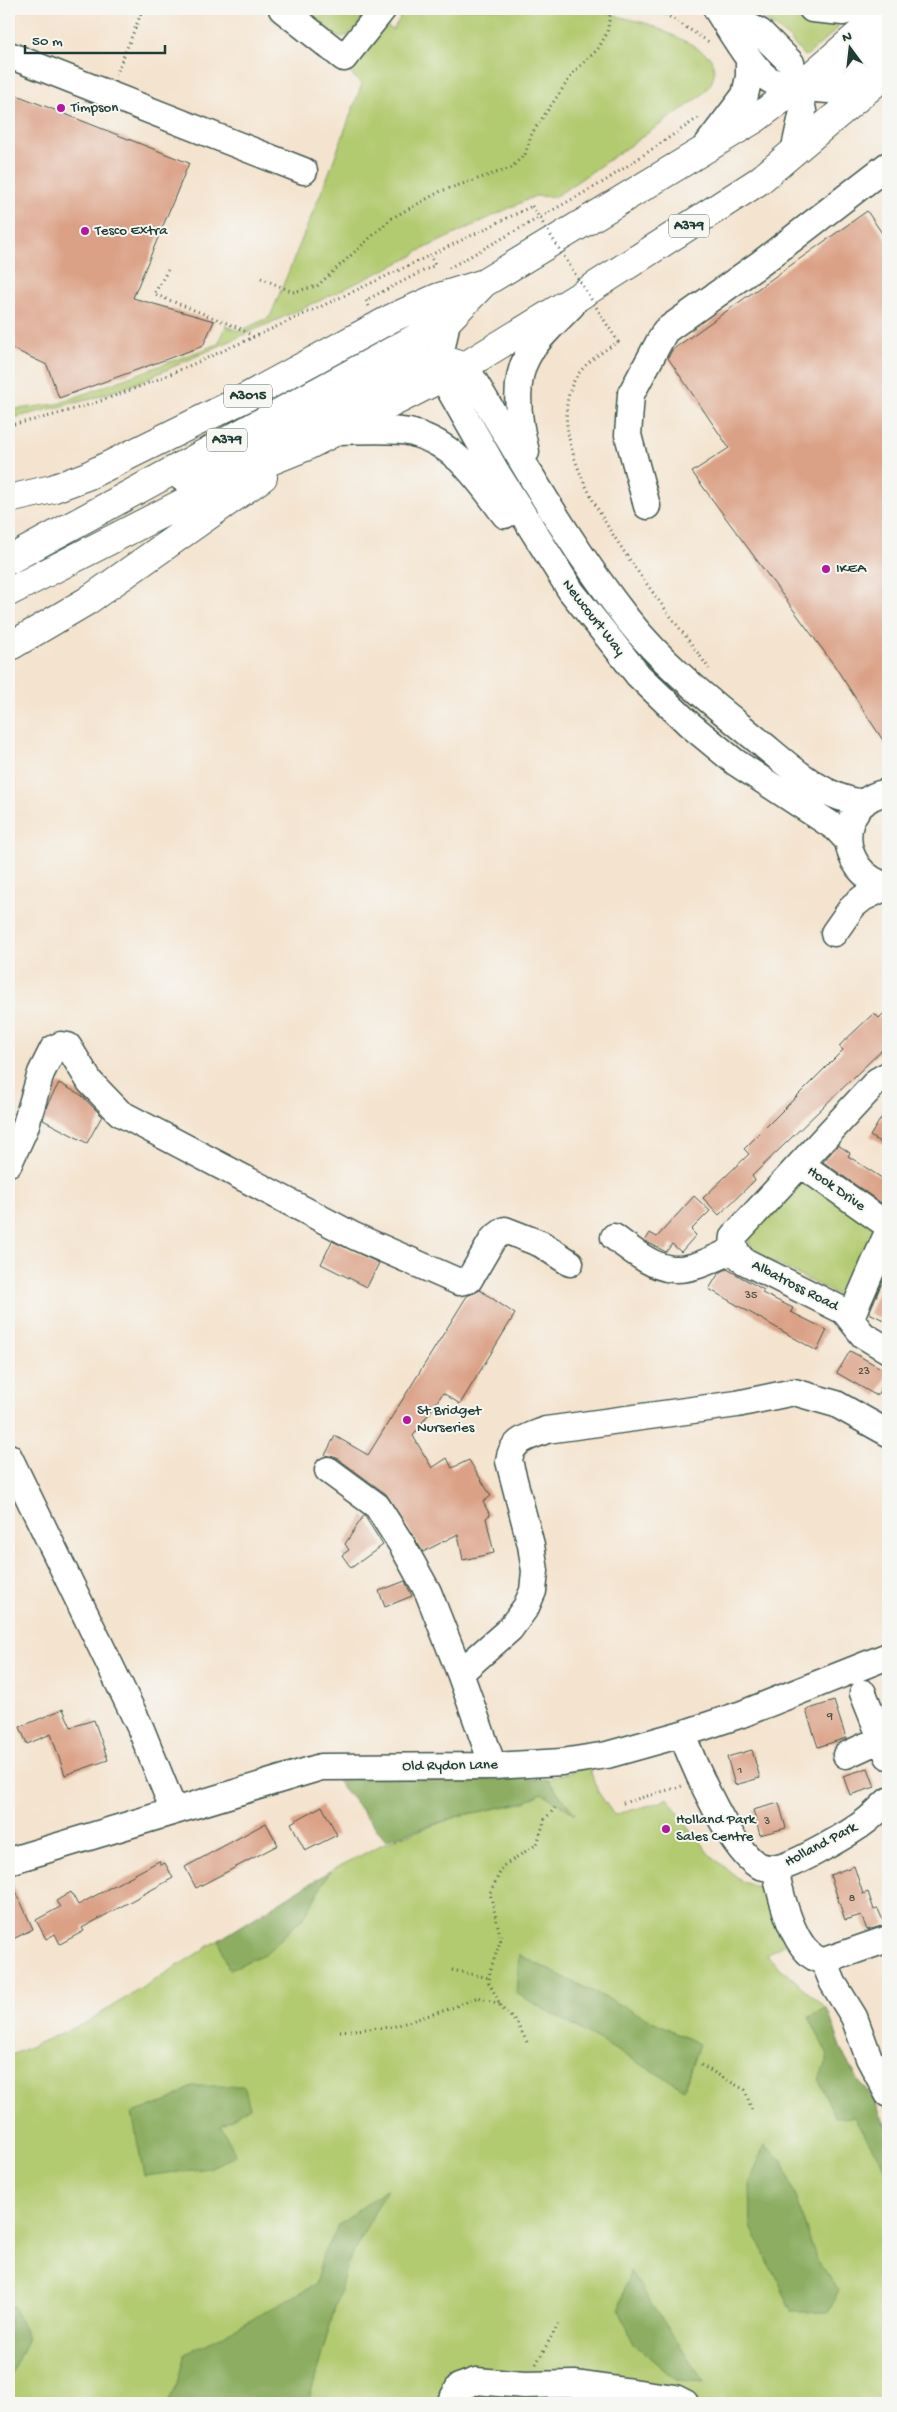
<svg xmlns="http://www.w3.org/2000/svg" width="897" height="2412" viewBox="0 0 897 2412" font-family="'Gochi Hand',sans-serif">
	<rect width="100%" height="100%" fill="#f6f6f2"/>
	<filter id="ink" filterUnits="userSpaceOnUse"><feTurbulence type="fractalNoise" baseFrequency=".02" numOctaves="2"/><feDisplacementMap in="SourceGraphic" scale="10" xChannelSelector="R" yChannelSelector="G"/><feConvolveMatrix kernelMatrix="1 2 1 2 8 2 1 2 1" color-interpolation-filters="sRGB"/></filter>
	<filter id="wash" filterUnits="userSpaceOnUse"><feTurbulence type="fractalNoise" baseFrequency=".0096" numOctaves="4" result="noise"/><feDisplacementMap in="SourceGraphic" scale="20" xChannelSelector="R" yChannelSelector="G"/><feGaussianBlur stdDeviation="1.12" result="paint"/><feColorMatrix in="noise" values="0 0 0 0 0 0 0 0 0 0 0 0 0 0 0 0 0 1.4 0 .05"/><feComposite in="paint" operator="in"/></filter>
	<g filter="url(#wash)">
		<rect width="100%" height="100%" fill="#f4e3ce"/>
		<path fill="#b2ca6f" stroke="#688452" d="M298,9H359L362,20C358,24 354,31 348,35C334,44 309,17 298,9Z
			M405,9H589L649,24L691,44L710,57L715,70L712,82L700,97L555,197L535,196L417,252L411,257L321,300L135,384L91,399L9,419V410L57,404L218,344L226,326L240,331L270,317L327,178L362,84L348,71L352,59L384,24L393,30Z
			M760,9L806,19L835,23L838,26L836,30L809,54L804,56L788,37L758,15L754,11Z
			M805,1172L880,1225L846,1299L750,1251L749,1230Z
			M589,1767L598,1792L614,1815L661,1802L667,1798L709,1854L743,1882L758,1887L788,1942L766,1955L827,2009L845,2058L861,2084L872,2096L888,2131V2403H9V2056L87,2022L330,1871L385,1843L459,1816L525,1802L542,1793L574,1813L547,1779Z"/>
		<path fill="#8dae62" stroke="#56764b" d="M333,1776L433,1780L547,1779L575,1814L542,1793L525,1802L459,1816L386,1840Z
			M330,1871L305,1916L266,1953L229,1970L219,1940Z
			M519,1955L699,2044L684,2089L516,1993Z
			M827,2009L845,2058L861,2084L872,2096L888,2131V2174L854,2117L835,2118L819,2080L828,2056L809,2017Z
			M193,2086H244L250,2107L221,2126L236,2155L209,2168L144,2176L132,2113L166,2102Z
			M764,2145L783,2161L817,2261L839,2290L828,2312H793L751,2227L750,2183Z
			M387,2188L347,2265L308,2403H168L175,2390L185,2354C231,2334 270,2307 315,2285L323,2254L338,2226Z
			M630,2271L704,2382L676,2380L633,2343L619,2308Z
			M13,2306L28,2338L9,2378V2307Z"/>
		<g id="blocks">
			<path fill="#dba186" d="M9,92L189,163L133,298L214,321L203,346L59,398L47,365L9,347Z
				M867,211L888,242V748L834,665L692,472L729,448L668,358L672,350Z
				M888,1009V1044L752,1176L755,1180L719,1215L703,1198L749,1154L744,1149L843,1050L839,1046L874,1013L879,1018Z
				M59,1083L81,1095L102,1116L87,1143L43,1120L47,1105Z
				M888,1107V1147L870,1136Z
				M838,1145L850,1153L848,1156L888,1182V1208L823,1162Z
				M694,1196L710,1211L691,1230L696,1235L681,1252L672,1244L666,1252L645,1241L650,1233L657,1237Z
				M332,1241L379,1263L367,1287L321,1264Z
				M727,1269L764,1290L762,1293L793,1308L791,1312L827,1330L817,1351L709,1289L719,1273Z
				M888,1269V1322L869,1313Z
				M480,1290L515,1314L460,1404L443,1393L413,1436L432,1468L447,1458L452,1468L469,1460L491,1496L483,1502L490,1515L486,1518L494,1553L463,1560L458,1534L423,1552L386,1494L337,1458L325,1455L335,1436L368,1455L467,1296Z
				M850,1351L888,1372L877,1396L837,1373Z
				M364,1515L383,1545L351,1568L342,1555L349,1550L345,1544Z
				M405,1581L412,1596L385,1607L379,1591Z
				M834,1701L846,1738L818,1747L806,1710Z
				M63,1709L71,1727L94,1720L108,1760L65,1775L51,1734L27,1744L20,1727Z
				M752,1750L760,1778L735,1785L727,1757Z
				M868,1768L875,1787L850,1795L843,1776Z
				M779,1803L786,1828L760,1835L753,1810Z
				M322,1806L337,1835L305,1851L291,1823Z
				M266,1823L278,1845L196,1888L185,1867Z
				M159,1861L161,1865L165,1863L173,1878L82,1928L84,1931L60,1944L55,1934L46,1939L36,1920L60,1907L56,1901L71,1892L78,1905Z
				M854,1866L863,1894L868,1892L874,1910L878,1909L885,1925L867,1930L861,1915L845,1920L830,1875Z
				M9,1876L33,1929L9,1941Z"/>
		</g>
	</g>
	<g filter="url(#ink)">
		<use href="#blocks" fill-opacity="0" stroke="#3f564b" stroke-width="1"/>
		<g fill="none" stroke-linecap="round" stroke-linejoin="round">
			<defs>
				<path id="minor" d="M282,9L344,58L383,9
					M812,9L843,12L853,9
					M717,10C729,28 754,73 772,81C790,88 810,89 829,90L888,38
					M719,11L760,32L791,63L803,111L794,152
					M9,55L304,171
					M704,149L745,95L749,77V59
					M447,321L440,357L443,378L497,473L571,591L638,675L689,724L735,762L836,828L848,841
					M336,431C355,431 397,428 413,433C457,445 479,481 505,515
					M526,452C519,424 512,384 527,357C537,338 557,321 572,305
					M182,478L265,442L416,364L440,357L465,366C517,451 566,541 628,620C665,667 715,705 761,743C791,768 824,799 864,803
					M647,506L628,435L631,394L665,331L761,263L888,165
					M888,792C834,801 836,873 888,886
					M834,933L853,906L863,898L888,886
					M888,1075L877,1081L734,1236C732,1246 736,1254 744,1261L844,1311L863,1335L888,1350
					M9,1163L25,1128L41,1073L53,1049L61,1045L68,1046L90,1082L120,1113L354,1236L459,1282L469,1280L493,1239L505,1230L541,1244L570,1263
					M802,1165L887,1225L888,1232L851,1317
					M614,1237C666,1277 676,1278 735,1249
					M9,1457L140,1727L174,1811
					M328,1470L377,1506L402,1545L428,1592L460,1673L493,1766
					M460,1673L510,1629L526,1607L533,1591L535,1571L531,1545L509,1461C511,1440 529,1437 546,1430L737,1404L794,1392L836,1404L888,1433
					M863,1693L888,1756
					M682,1734C693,1763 732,1855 760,1866C766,1868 776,1869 782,1867C802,1861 849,1834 866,1821C874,1815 881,1807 888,1801
					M846,1755L881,1739
					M9,1861L321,1767L493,1766L562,1762L607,1755L682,1734L742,1714L888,1656
					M775,1868C780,1893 794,1957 824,1961L888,1939
					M824,1961L833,1983L854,2017L869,2058L888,2094
					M450,2403L459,2387L476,2381L524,2385L576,2384L675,2398L685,2403"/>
				<path id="major" d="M9,499L52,489L87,476L243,399L392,318L439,297L484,283L755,119L797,88L888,9
					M9,560L447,321L481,286
					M9,592L243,472L305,447L465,366L581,295L759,181L888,72
					M9,647L87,601L263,477"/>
			</defs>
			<use href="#minor" stroke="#3f564b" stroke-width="29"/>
			<use href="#major" stroke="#3f564b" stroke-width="30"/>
			<path stroke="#3f564b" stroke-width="3" stroke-dasharray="1 4" stroke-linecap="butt" d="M651,9L667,15L709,42
				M116,75L143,9
				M449,268L605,181L698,118
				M168,270L154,294L239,328L254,337
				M261,278L293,292L317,286L392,218L441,191L511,168L525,154L532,133L574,72L598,49L607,33L611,9
				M369,306L366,300L435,265L430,256
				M615,337L618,342C602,352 585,362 575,379C531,458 668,606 709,669
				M9,425C96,409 167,376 247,340C343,297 438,252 532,206
				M623,1803L682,1786
				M452,1970L489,1978
				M340,2031L392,2027L449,2009L478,1997L500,2004
				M527,2042L517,2023L502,2008L489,1983L490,1971L501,1939L490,1893L503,1866L537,1844L545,1819L555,1808
				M701,2065L745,2090L752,2111
				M536,2364L559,2323"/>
			<use href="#minor" stroke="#fff" stroke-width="26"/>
			<use href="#major" stroke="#fff" stroke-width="28"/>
			<path stroke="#3f564b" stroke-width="3" stroke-dasharray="1 4" stroke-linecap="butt" d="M532,206L615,337"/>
		</g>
	</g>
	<g fill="#b5179e" stroke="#f6f6f2" stroke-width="2">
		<circle cx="61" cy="108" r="5"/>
		<circle cx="85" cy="231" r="5"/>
		<circle cx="826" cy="569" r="5"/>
		<circle cx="407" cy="1420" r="5"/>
		<circle cx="666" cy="1829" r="5"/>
	</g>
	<g text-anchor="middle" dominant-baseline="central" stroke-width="4" stroke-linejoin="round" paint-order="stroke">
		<g font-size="12" fill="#4e5648">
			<text x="751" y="1296">35</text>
			<text x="864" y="1372">23</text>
			<text x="830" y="1717">9</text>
			<text x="740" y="1771">1</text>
			<text x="767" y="1822">3</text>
			<text x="852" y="1899">8</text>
		</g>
		<g fill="#f6f6f2" stroke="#60746d" stroke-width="1">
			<rect x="669" y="214.5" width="40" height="23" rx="4"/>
			<rect x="224" y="384.5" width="48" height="23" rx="4"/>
			<rect x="207" y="428.5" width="40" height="23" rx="4"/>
		</g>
		<g font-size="14" font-weight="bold" fill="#1f3d34">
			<text x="689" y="226">A379</text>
			<text x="248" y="396">A3015</text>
			<text x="227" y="440">A379</text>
		</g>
		<g font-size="15" fill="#1f3d34" stroke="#f6f6f2" text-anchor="start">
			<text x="71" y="108">Timpson</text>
			<text x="95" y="231">Tesco Extra</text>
			<text x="836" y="569">IKEA</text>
			<text x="417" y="1411">St Bridget<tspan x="417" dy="17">Nurseries</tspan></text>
			<text x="676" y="1820">Holland Park<tspan x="676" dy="17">Sales Centre</tspan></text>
		</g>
		<g font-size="15" fill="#1f3d34" stroke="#f6f6f2">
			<text transform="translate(593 618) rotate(52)">Newcourt Way</text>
			<text transform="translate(836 1189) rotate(35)">Hook Drive</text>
			<text transform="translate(795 1286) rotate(27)">Albatross Road</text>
			<text transform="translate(450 1766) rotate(-1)">Old Rydon Lane</text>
			<text transform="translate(821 1845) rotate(-28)">Holland Park</text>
		</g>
	</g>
	<rect width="897" height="2412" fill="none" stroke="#f6f6f2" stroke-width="30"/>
	<g transform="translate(850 48) rotate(345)" stroke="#f6f6f2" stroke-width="4" paint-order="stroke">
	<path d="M0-4L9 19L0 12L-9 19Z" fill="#1f3d34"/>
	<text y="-8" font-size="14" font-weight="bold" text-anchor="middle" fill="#1f3d34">N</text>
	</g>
	<path d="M25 45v8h140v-8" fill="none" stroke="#1f3d34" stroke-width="2.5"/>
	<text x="32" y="45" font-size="15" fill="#1f3d34" stroke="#f6f6f2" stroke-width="4" paint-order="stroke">50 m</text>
</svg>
